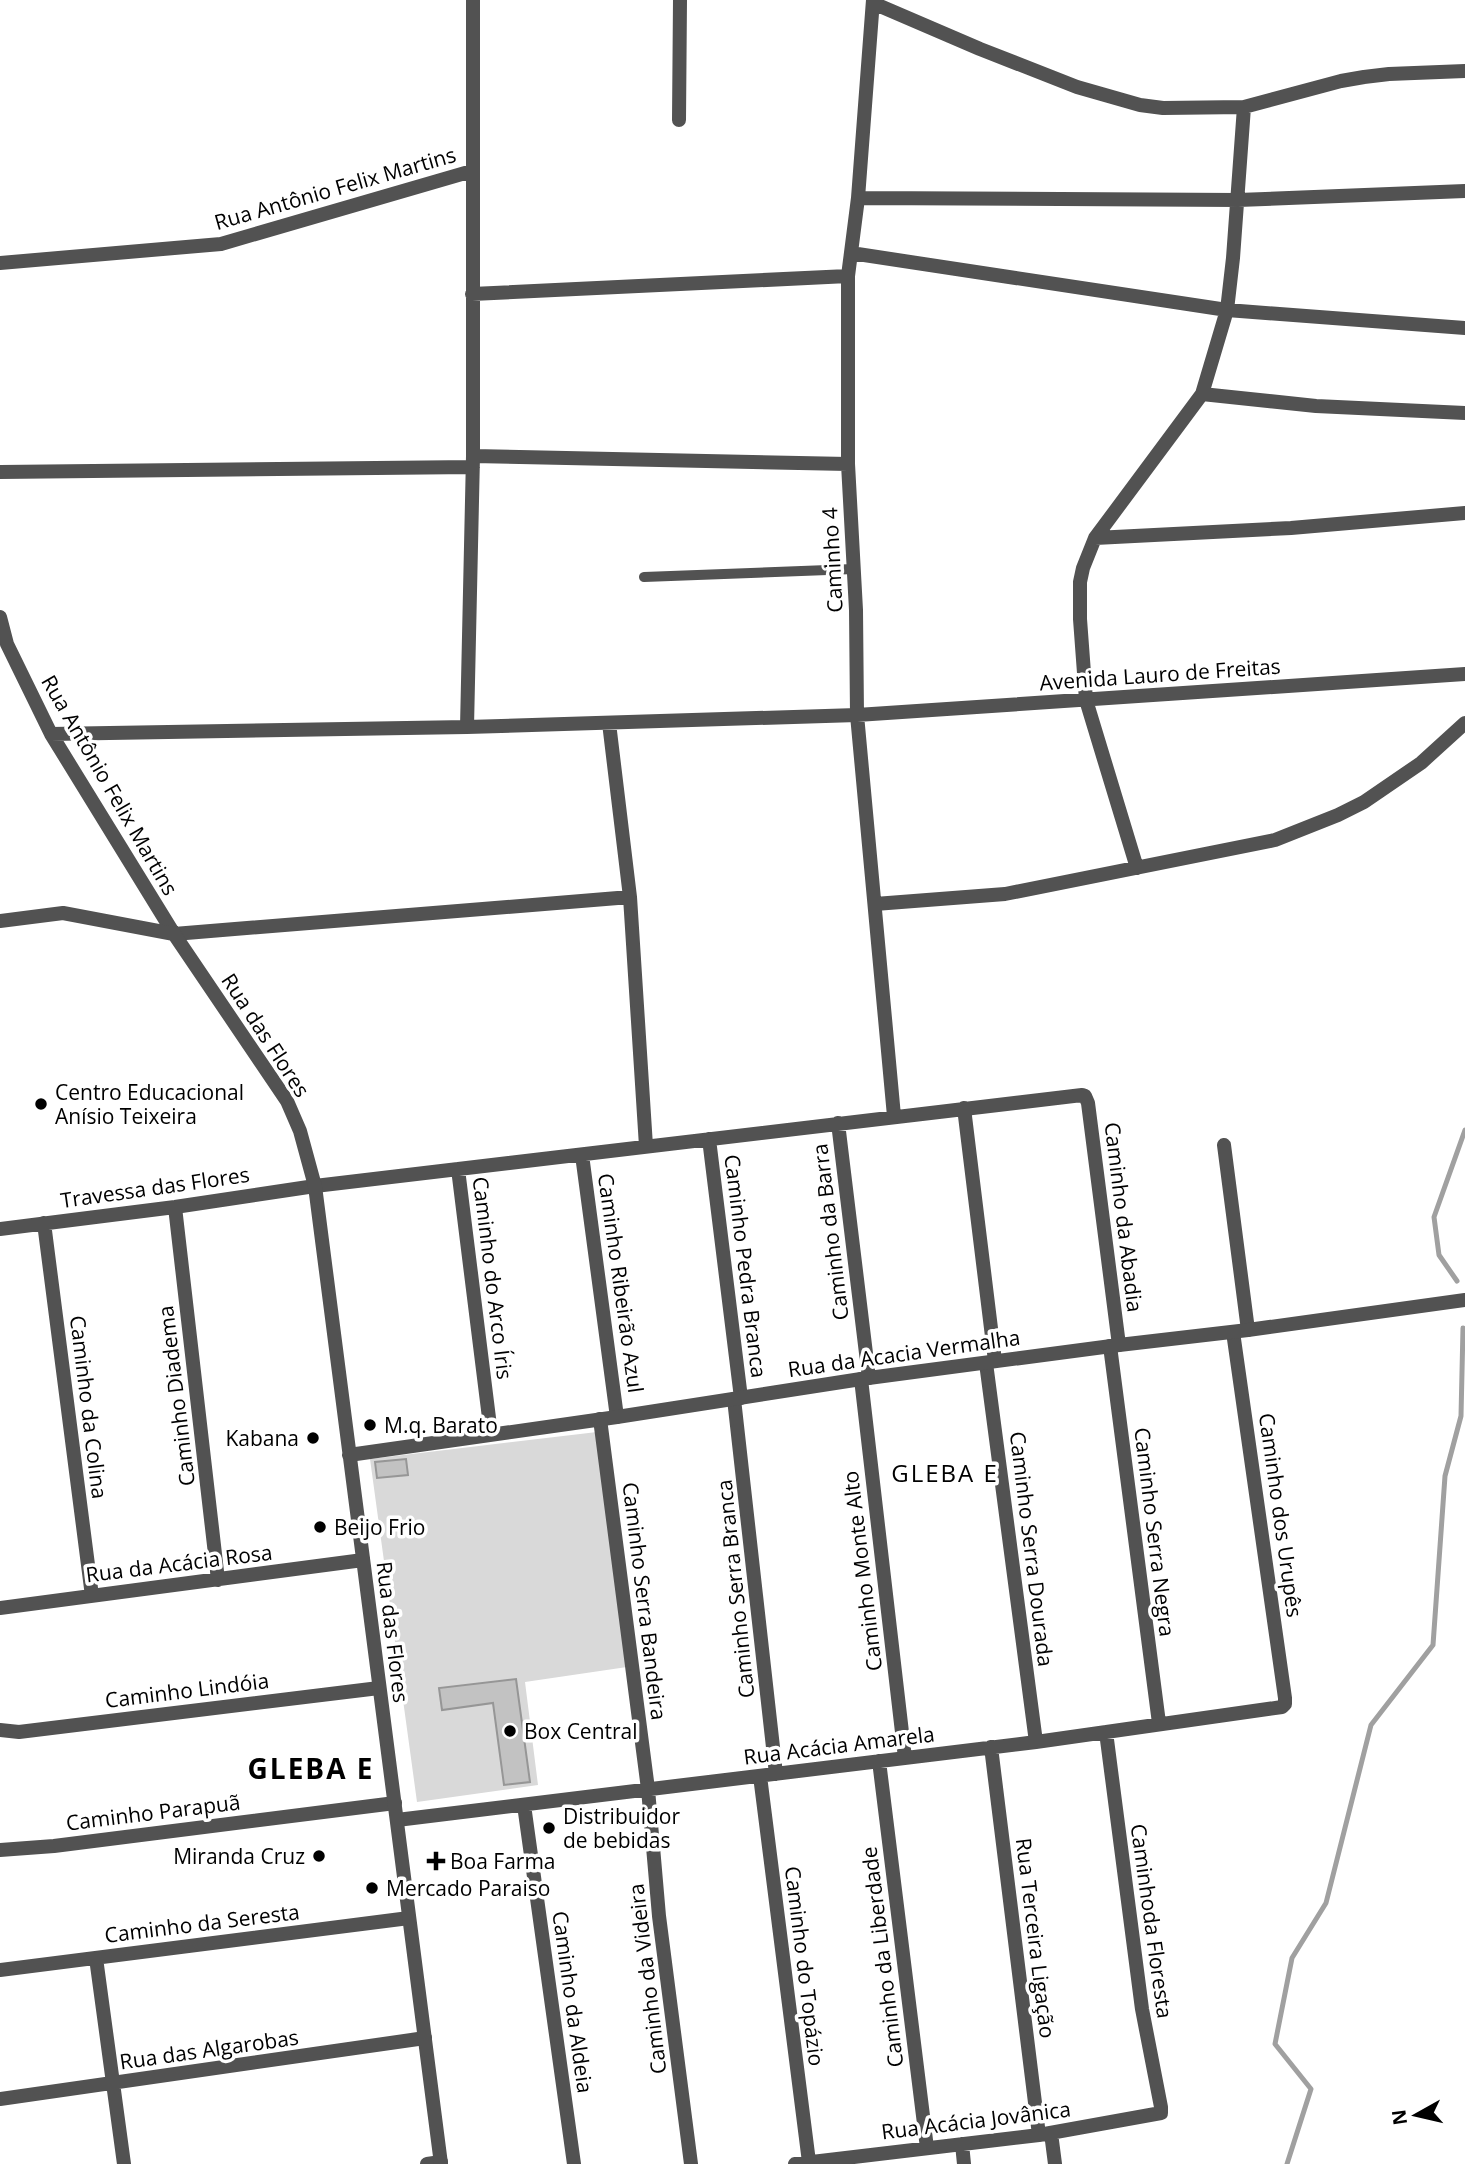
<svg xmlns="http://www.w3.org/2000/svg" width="1465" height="2164" viewBox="0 0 1465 2164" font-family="'Open Sans',sans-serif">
	<rect width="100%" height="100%" fill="#fff"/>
	<path fill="#d9d9d9" d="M597,1432L627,1667L525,1682L538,1785L417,1802L370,1459Z"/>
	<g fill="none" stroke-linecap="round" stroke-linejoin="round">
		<path stroke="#a0a0a0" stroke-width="5" d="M1457,1281L1439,1255L1434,1217L1465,1130
			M1287,2164L1311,2089L1275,2044L1292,1958L1326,1903L1371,1725L1433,1645L1445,1476L1461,1416L1463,1328"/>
	</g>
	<path fill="#c2c2c2" stroke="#969696" stroke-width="2" d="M406,1459L408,1475L377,1478L375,1462Z
		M516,1679L530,1782L504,1785L493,1703L442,1710L439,1688Z"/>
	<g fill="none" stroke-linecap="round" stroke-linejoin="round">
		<path stroke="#525252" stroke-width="10" d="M644,577L854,569"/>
		<path stroke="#525252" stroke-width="14" d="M873,0L858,198L848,276V464L856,610L857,715L894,1116
			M873,3L980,49L1077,87L1140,105L1163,108L1244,107L1341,81L1364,77L1389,74L1465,71
			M679,120L680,0
			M858,198L1238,200L1465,191
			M851,253L1227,310L1465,328
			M0,263L221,244L472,171
			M472,294L848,276
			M1202,394L1316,406L1465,413
			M473,456L848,464
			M0,472L473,467
			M1095,538L1291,528L1465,513
			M0,617L7,644L51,734L174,934L630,897
			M609,723L630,897L646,1146
			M467,727L473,456V0
			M51,734L467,727L857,715L1465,674
			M1137,868L1086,700L1080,619V582L1083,568L1095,538L1202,394L1227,310L1233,258L1244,107
			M875,904L1005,894L1275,840L1338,815L1364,802L1421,763L1465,723
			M964,1108L995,1361
			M838,1123L869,1378
			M709,1139L741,1398
			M1224,1145L1248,1330
			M582,1155L617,1417
			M458,1169L491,1434
			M175,1207L218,1580
			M44,1223L92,1596
			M0,1229L175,1207L315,1186L1082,1095L1085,1096L1088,1103L1119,1345
			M1110,1346L1159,1723
			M986,1363L1036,1742
			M861,1379L905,1758
			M734,1399L776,1774
			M600,1419L648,1789L659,1916L691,2164
			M0,1608L363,1560
			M0,1730L19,1732L379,1688
			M991,1747L1039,2135
			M879,1761L927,2148
			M760,1776L809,2162
			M524,1805L574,2164
			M397,1820L1036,1742L1282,1707L1285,1704V1698L1233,1332
			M0,1850L54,1846L395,1803
			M96,1958L124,2164
			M0,1970L409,1918
			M0,2099L425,2038
			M1051,2133L1055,2164
			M962,2144L964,2164
			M427,2164L441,2162
			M795,2164L1039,2135L1161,2113V2107L1142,2009L1106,1732"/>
		<path stroke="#525252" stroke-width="14" d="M0,921L63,913L174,934L287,1101L300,1131L315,1186L441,2164
			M349,1455L617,1417L861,1379L1119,1345L1248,1330L1465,1300"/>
	</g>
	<g fill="#000" stroke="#fff" stroke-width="2.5">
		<circle cx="41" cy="1104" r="7"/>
		<circle cx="370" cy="1425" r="7"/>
		<circle cx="313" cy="1438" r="7"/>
		<circle cx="320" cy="1527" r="7"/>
		<circle cx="510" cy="1731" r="7"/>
		<circle cx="549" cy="1828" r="7"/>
		<circle cx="319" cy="1856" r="7"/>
		<path d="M432.5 1850.5h7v7h7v7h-7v7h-7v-7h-7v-7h7z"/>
		<circle cx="372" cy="1888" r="7"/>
	</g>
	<g text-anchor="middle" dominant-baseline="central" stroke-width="7" stroke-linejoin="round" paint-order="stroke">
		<g font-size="21" fill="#000" stroke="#fff">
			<text transform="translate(335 188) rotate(-16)">Rua Antônio Felix Martins</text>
			<text transform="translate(832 560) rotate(-93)">Caminho 4</text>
			<text transform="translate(1160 674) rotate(-4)">Avenida Lauro de Freitas</text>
			<text transform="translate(110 785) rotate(60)">Rua Antônio Felix Martins</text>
			<text transform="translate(266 1035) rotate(57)">Rua das Flores</text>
			<text transform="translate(155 1187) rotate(-8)">Travessa das Flores</text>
			<text transform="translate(1124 1217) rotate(83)">Caminho da Abadia</text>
			<text transform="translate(830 1232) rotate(-97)">Caminho da Barra</text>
			<text transform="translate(746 1266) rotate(83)">Caminho Pedra Branca</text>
			<text transform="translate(493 1278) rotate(83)">Caminho do Arco Íris</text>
			<text transform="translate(621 1283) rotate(82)">Caminho Ribeirão Azul</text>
			<text transform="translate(904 1353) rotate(-8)">Rua da Acacia Vermalha</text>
			<text transform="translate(176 1396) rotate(-97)">Caminho Diadema</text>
			<text transform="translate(89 1407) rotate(83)">Caminho da Colina</text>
			<text transform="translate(1281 1515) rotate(82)">Caminho dos Urupês</text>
			<text transform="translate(1155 1532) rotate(83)">Caminho Serra Negra</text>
			<text transform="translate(1032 1549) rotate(83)">Caminho Serra Dourada</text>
			<text transform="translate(179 1563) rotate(-7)">Rua da Acácia Rosa</text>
			<text transform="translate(862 1571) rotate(-97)">Caminho Monte Alto</text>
			<text transform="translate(735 1589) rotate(-96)">Caminho Serra Branca</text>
			<text transform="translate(645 1601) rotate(83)">Caminho Serra Bandeira</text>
			<text transform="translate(393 1632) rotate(83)">Rua das Flores</text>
			<text transform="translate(187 1690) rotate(-7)">Caminho Lindóia</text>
			<text transform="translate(839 1745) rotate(-7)">Rua Acácia Amarela</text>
			<text transform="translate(153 1812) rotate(-7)">Caminho Parapuã</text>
			<text transform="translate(1152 1921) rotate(82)">Caminhoda Floresta</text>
			<text transform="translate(202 1923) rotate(-7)">Caminho da Seresta</text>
			<text transform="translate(1036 1938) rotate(83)">Rua Terceira Ligação</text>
			<text transform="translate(882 1957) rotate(-97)">Caminho da Liberdade</text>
			<text transform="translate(805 1966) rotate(83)">Caminho do Topázio</text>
			<text transform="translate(647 1979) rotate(-97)">Caminho da Videira</text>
			<text transform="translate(573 2002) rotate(82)">Caminho da Aldeia</text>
			<text transform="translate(209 2049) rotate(-8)">Rua das Algarobas</text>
			<text transform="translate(976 2120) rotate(-7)">Rua Acácia Jovânica</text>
		</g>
		<g font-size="21" fill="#000" stroke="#fff" text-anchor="start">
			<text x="55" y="1092">Centro Educacional<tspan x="55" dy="24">Anísio Teixeira</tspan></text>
			<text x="384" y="1425">M.q. Barato</text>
			<text x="299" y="1438" text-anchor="end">Kabana</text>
			<text x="334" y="1527">Beijo Frio</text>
			<text x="524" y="1731">Box Central</text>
			<text x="563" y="1816">Distribuidor<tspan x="563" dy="24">de bebidas</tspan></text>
			<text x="305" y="1856" text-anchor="end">Miranda Cruz</text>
			<text x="450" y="1861">Boa Farma</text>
			<text x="386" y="1888">Mercado Paraiso</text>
		</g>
		<g font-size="24" letter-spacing="2" fill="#000" stroke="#fff">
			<text x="945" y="1472">GLEBA E</text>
		</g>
		<g font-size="28" font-weight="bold" letter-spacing="2" fill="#000" stroke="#fff">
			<text x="311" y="1768">GLEBA E</text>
		</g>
	</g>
	<g transform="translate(1416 2115) rotate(262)" stroke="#ffffff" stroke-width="5" paint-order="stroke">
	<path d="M0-5L12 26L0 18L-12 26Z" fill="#000000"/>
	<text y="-10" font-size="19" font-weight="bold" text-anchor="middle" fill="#000000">N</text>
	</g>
</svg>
